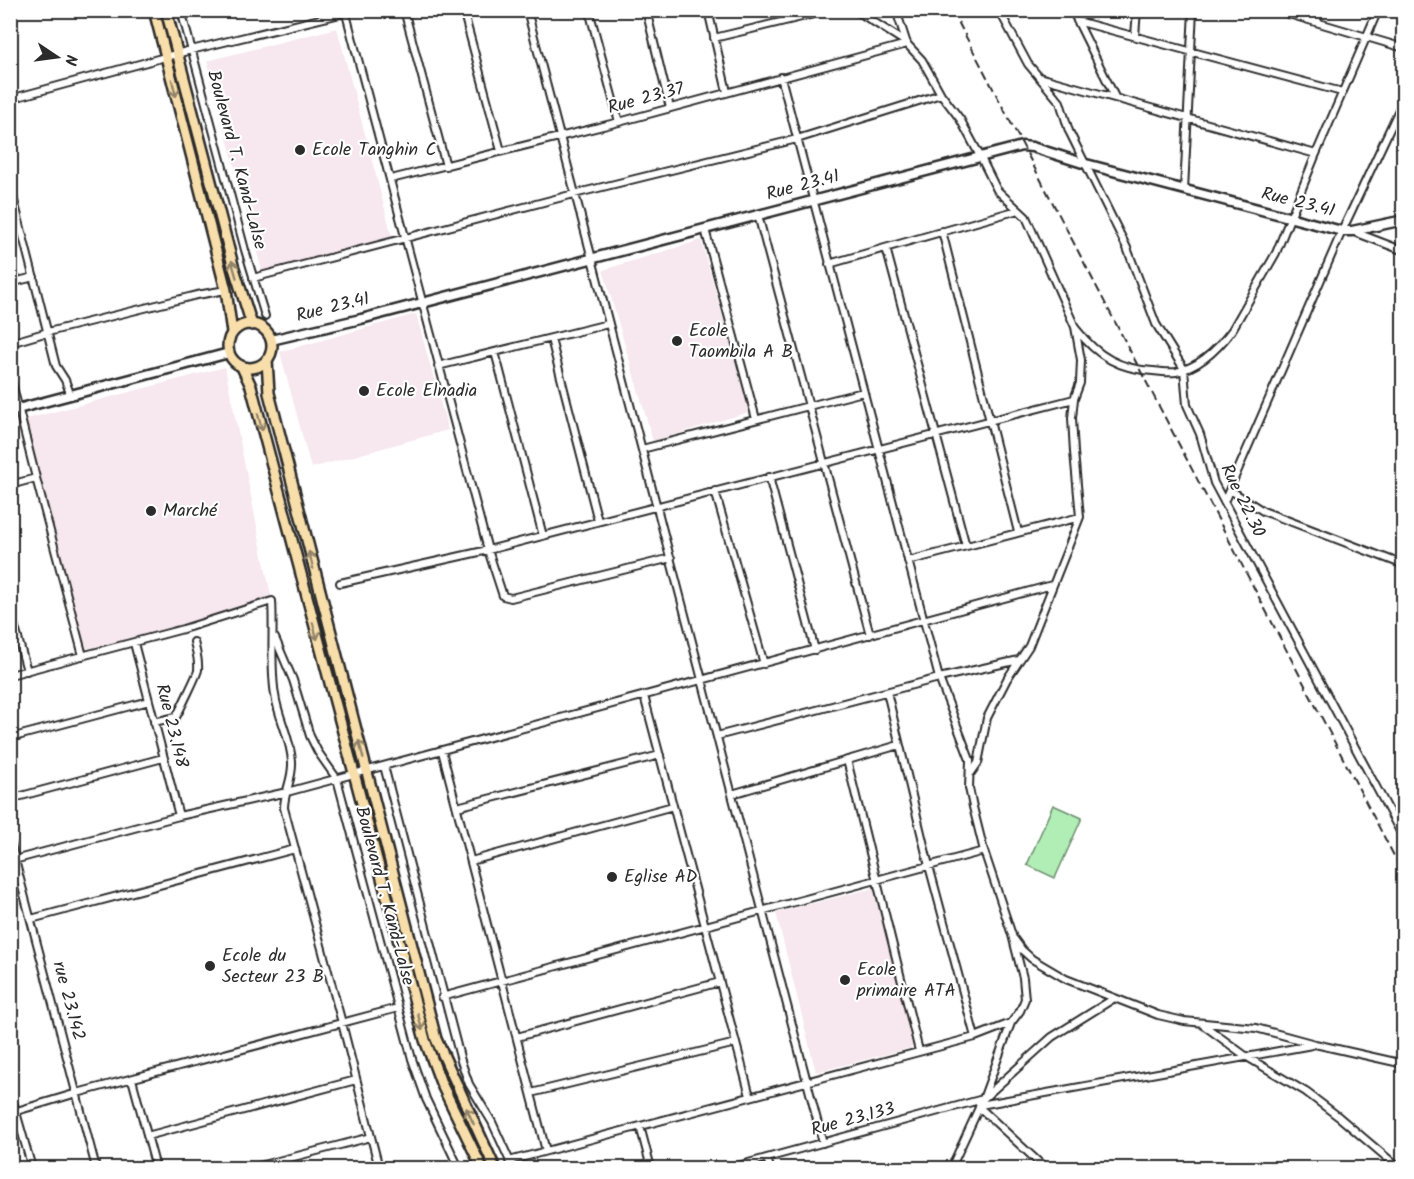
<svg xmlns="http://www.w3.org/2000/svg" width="1414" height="1179" viewBox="0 0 1414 1179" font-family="Kalam,sans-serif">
	<rect width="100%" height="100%" fill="#fff"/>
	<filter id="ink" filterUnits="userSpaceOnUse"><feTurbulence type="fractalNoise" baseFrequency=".0167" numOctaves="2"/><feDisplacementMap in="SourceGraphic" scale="12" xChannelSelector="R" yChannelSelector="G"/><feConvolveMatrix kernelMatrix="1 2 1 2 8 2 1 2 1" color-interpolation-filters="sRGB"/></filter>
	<g filter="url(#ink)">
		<path fill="#f7e7ee" d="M337,28L393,240L262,271L207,61Z
			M701,240L749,412L653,441L603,270Z
			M416,314L448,430L311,468L280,352Z
			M225,367L272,601L86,649L23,420Z
			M874,888L914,1047L816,1072L776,913Z"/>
		<path fill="#b1eeb5" stroke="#6e8c70" stroke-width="1.5" d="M1053,805L1082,818L1055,878L1027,865Z"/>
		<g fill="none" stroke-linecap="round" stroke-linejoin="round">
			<defs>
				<path id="street" d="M181,10L245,250L265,316
					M345,10L488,550L503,596L511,598L671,558
					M404,10L446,166
					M463,10L501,151
					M527,10L823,1143
					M589,10L619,122
					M646,10L670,108
					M708,10L727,92
					M855,10L907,43
					M896,10L907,44L922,60L941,94L960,119L980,156L997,190L1026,217L1075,327L1081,360L1080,383L1074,399L1072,418L1074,452L1080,517L1029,646L1007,679L987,718L978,763L971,773
					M999,10L1028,64L1060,102L1069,131L1127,248L1156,324L1184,369L1187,405L1200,434L1214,483L1404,839
					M1072,10L1115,97
					M1275,10L1404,48
					M1077,21L1342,92
					M1316,22L1320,10
					M1135,36L1137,10
					M714,38L831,10
					M781,77L939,678L970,760L969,788L973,807L984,851L1012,935L1023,978L1025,999L1020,1011L1011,1023L983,1099L951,1168
					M1039,77L1316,154
					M10,99L191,50L357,10
					M391,179L619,122L907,44
					M10,185L56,366L65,380L71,396
					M1184,190L1193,10
					M758,215L870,635
					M705,229L756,419
					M942,231L1018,532
					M1352,231L1404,251
					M886,248L966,546
					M829,264L1018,210
					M253,278L574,194L797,139L941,94
					M10,283L34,277
					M1077,330C1098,357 1120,369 1153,371C1161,372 1169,373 1176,372C1200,367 1218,349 1232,330L1276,253L1316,154L1378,10
					M551,339L598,521
					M10,343L48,332L197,295L226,290
					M495,352L543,536
					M438,366L608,324
					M10,375L36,478L83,656
					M642,449L863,392
					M769,477L815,650
					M10,485L36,478
					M1230,490L1263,511L1404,565
					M715,491L764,664
					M1224,502L1342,231L1404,99
					M908,561L1080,517
					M340,583L488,550L1074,399
					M10,609L27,671
					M275,638L293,680L310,736L318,752L337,779L412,1059L426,1099L459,1168
					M134,643L179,816
					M10,675L183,629L272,601C274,632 270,665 275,695C278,718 291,738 292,762C293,779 284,792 284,808L342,1023L379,1168
					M887,692L929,866L975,1037
					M644,696L750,1096
					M154,722L176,717C179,712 198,673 198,670C199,660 196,651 194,642
					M717,736L939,678L1019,660
					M10,738L149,701
					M442,751L546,1151
					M847,760L919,1051
					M384,766L461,1061L469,1084L492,1122L513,1168
					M732,794L899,745
					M10,799L163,758
					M457,807L660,755
					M10,841L96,1168
					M10,861L179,816L287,792L1052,585
					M471,861L673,806
					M31,919L295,849
					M1014,939L1022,950L1032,959L1066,979L1158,1015L1184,1021L1256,1028L1315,1044L1404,1064
					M442,997L984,851
					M1202,1024L1247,1057L1306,1092L1339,1117L1399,1168
					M517,1037L720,982
					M132,1079L156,1168
					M10,1091L32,1168
					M531,1093L736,1043
					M980,1105L1312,1045
					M979,1107L1045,1168
					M10,1113L77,1093L398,1008
					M640,1126L651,1168
					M147,1136L356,1080
					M767,1158L770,1168
					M509,1161L975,1037L1011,1023
					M251,1168L371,1137
					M730,1168L983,1099L1052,1037L1113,999"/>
				<path id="secondary" d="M271,340L361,319L1022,146L1032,147L1086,164L1342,231H1352L1404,220
					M10,411L229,353"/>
				<path id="primary" d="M154,10L226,290L232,333
					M166,10L233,265L252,325
					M228 346a22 22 0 1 1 44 0a22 22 0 1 1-44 0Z
					M267,360L269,393L436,1039L495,1168
					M242,367L251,386L425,1040L441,1083L482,1168"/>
			</defs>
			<use href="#street" stroke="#2b2b2b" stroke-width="10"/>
			<use href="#secondary" stroke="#2b2b2b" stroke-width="13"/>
			<use href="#primary" stroke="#2b2b2b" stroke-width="14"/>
			<use href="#street" stroke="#fff" stroke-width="6"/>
			<use href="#secondary" stroke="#fff" stroke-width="8"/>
			<use href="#primary" stroke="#f8deab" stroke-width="9"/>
			<path stroke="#2b2b2b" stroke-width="2" stroke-dasharray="9 4.5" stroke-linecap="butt" d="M952,10L1404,875"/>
		</g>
		<defs><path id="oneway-shaft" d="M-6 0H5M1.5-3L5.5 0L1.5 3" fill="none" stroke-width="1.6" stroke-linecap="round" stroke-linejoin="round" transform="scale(1.5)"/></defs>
		<g stroke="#92846b">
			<use href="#oneway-shaft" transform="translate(174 88) rotate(76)"/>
			<use href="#oneway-shaft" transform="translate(234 269) rotate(-106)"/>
			<use href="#oneway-shaft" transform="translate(260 422) rotate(75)"/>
			<use href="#oneway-shaft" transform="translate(311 560) rotate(-104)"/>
			<use href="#oneway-shaft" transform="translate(315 631) rotate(75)"/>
			<use href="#oneway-shaft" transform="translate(361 749) rotate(-105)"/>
			<use href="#oneway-shaft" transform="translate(420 1022) rotate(75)"/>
			<use href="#oneway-shaft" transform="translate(470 1116) rotate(-115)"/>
		</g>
	</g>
	<g fill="#2b2b2b" stroke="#fff" stroke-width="2">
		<circle cx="300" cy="150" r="6"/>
		<circle cx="677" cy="341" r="6"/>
		<circle cx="364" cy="391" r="6"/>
		<circle cx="151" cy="511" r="6"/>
		<circle cx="612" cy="877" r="6"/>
		<circle cx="210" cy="966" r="6"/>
		<circle cx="845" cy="980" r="6"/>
	</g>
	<g text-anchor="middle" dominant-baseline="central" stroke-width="4.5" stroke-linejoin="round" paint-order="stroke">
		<g font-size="18" fill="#2b2b2b" stroke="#fff">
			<text transform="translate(646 99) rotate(-15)">Rue 23.37</text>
			<text transform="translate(236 160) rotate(75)">Boulevard T. Kand-Lalse</text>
			<text transform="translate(803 186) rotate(-15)">Rue 23.41</text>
			<text transform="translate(1298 203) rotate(14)">Rue 23.41</text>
			<text transform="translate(333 308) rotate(-14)">Rue 23.41</text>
			<text transform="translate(1242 501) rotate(64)">Rue 22.30</text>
			<text transform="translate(171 726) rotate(76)">Rue 23.148</text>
			<text transform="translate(384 896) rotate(75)">Boulevard T. Kand-Lalse</text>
			<text transform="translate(68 1001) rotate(75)">rue 23.142</text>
			<text transform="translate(853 1120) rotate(-15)">Rue 23.133</text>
		</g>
		<g font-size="18" fill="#2b2b2b" stroke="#fff" text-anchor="start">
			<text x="312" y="150">Ecole Tanghin C</text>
			<text x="689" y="331">Ecole<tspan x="689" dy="21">Taombila A B</tspan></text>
			<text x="376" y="391">Ecole Elnadia</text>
			<text x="163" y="511">Marché</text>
			<text x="624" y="877">Eglise AD</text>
			<text x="222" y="956">Ecole du<tspan x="222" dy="21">Secteur 23 B</tspan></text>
			<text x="857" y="970">Ecole<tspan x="857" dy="21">primaire ATA</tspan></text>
		</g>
	</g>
	<rect width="1414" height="1179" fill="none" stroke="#fff" stroke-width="36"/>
	<rect x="18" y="18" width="1378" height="1143" fill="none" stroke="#2b2b2b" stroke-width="2" filter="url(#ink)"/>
	<g transform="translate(57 57) rotate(103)" stroke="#ffffff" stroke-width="4.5" paint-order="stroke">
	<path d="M0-4.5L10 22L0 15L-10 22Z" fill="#2b2b2b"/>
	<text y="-9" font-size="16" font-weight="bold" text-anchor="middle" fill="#2b2b2b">N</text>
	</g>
</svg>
